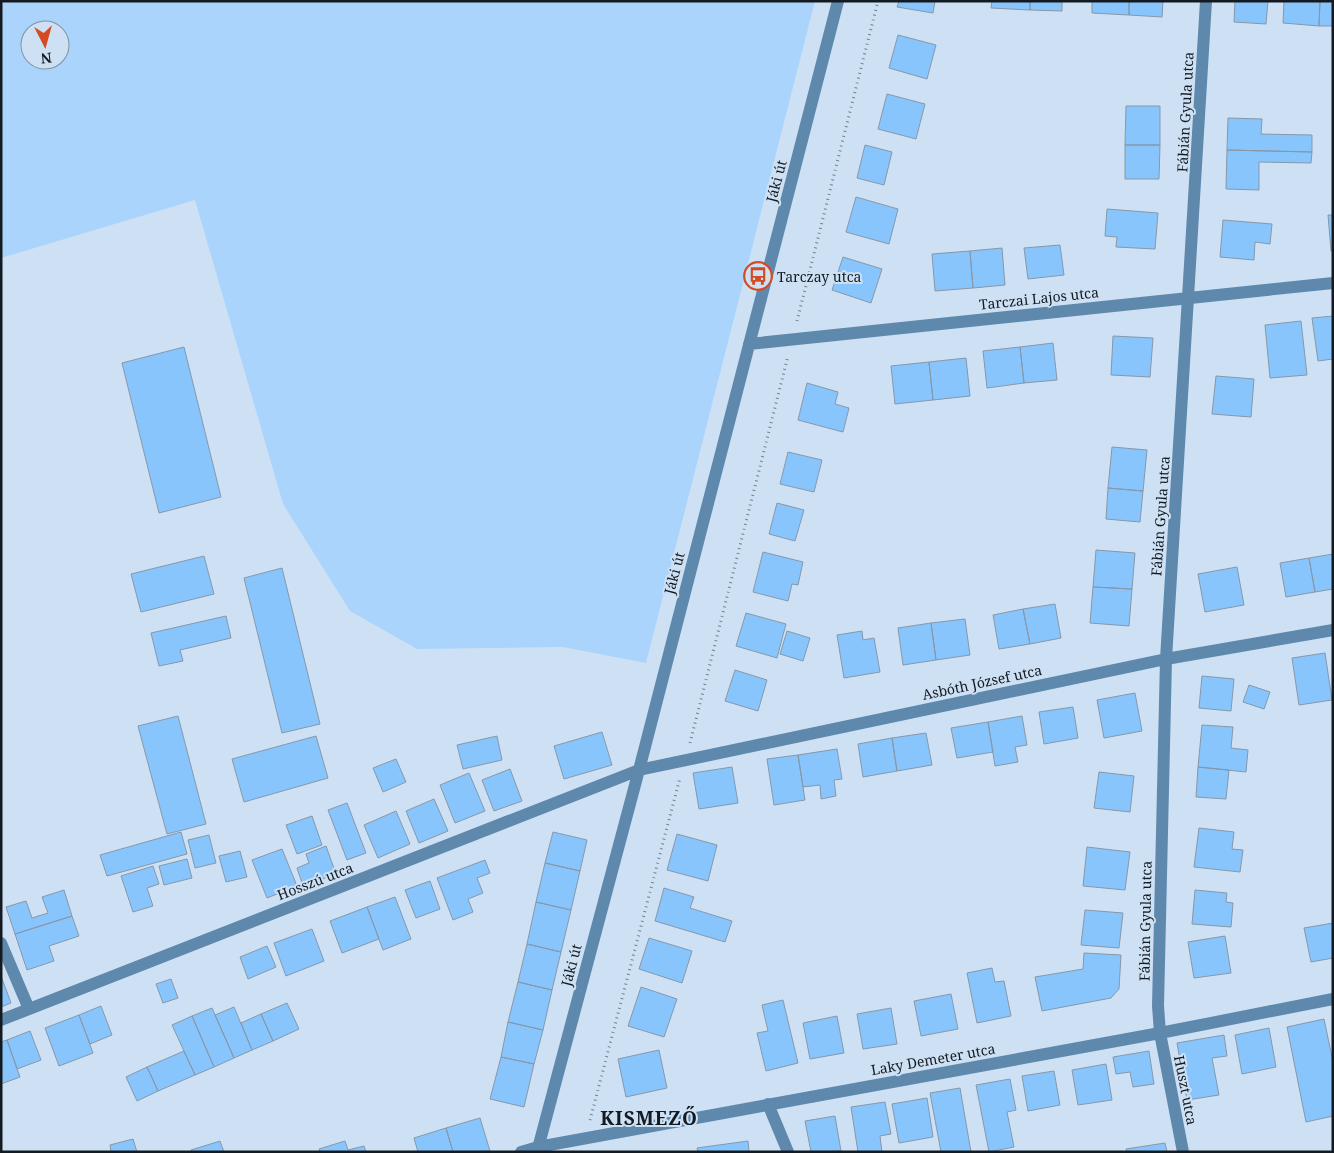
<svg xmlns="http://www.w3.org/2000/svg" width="1334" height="1153" viewBox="0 0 1334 1153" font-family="'Noto Serif',serif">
	<rect width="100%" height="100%" fill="#cee1f4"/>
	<path fill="#aad4fb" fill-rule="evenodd" d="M1,1H815L646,663L563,647L417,649L350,611L283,504L195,200L1,258ZM30,30H60V60H30Z"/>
	<path fill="#88c5fd" stroke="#8698aa" d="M899,1H935L933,13L897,7Z
		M992,1H1030V10L991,8Z
		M1030,1H1062V11L1030,10Z
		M1092,1H1129V15L1092,13Z
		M1129,1H1163L1162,17L1129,15Z
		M1235,1H1268L1266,24L1234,22Z
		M1284,1H1320L1319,26L1283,23Z
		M1320,1H1333V26H1319Z
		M898,35L936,45L927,79L889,68Z
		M887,94L925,104L916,139L878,129Z
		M1126,106H1160V145H1125Z
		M1228,118L1262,119L1261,134L1312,135V152L1227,150Z
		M865,145L892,152L884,185L857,178Z
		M1125,145H1160L1159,179H1125Z
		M1227,150L1312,152L1311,163L1259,162V190L1226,189Z
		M856,197L898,209L889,244L846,232Z
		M1107,209L1158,213L1155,249L1116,247L1117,237L1105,236Z
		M1328,215H1333V251H1331Z
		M1223,220L1272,224L1270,244L1255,242L1254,260L1220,257Z
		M1060,245L1064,275L1028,279L1024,248Z
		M1002,248L1005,285L973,288L970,251Z
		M970,251L973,288L935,291L932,254Z
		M843,257L882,269L871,303L832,290Z
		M1333,316V359L1318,361L1312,318Z
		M1301,321L1307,375L1270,378L1265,325Z
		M1113,336L1153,338L1150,377L1111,375Z
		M1053,343L1057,380L1024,383L1020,347Z
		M184,347L221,497L159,513L122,363Z
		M1020,347L1024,383L987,388L983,351Z
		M966,358L970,396L933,400L929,362Z
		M929,362L933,400L895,404L891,366Z
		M1216,376L1254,379L1251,417L1212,414Z
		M807,383L838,392L835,404L849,408L843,432L798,420Z
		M1112,447L1147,450L1143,491L1108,488Z
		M788,452L822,460L814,492L780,484Z
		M1108,488L1143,491L1140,522L1106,519Z
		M777,503L804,510L795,541L769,534Z
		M1096,550L1135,553L1132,589L1093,587Z
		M763,552L803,562L798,585L792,584L788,601L753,592Z
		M1333,554V589L1315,592L1309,558Z
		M204,556L214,594L141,612L131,574Z
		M1309,558L1315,592L1286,597L1280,563Z
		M1237,567L1244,605L1205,612L1198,574Z
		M282,568L320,724L282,733L244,578Z
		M1093,587L1132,589L1129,626L1090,623Z
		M1055,604L1061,638L1030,644L1023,609Z
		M1023,609L1030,644L999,649L993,615Z
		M746,613L786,624L777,658L736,646Z
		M226,616L231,638L180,650L183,661L159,666L151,633Z
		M965,619L970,655L936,660L931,623Z
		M931,623L936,660L903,665L898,628Z
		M787,631L810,638L803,661L780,654Z
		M862,631L863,640L874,638L880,672L844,678L837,635Z
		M1325,653L1332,700L1299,705L1292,658Z
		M735,670L767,680L758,711L725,701Z
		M1202,676L1234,679L1231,711L1199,708Z
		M1249,685L1270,692L1264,709L1243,702Z
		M1135,693L1142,731L1104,738L1097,700Z
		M1073,707L1078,738L1044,744L1039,712Z
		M178,716L206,824L167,834L138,726Z
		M1022,716L1027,745L1015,747L1018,762L995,766L988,722Z
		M988,722L993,752L957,758L951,728Z
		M1202,725L1233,727L1231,748L1248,750L1246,772L1198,767Z
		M602,732L612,765L564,779L554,746Z
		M926,733L932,765L897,771L892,738Z
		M316,736L328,778L244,802L232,759Z
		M497,736L502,760L463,769L457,745Z
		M892,738L897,771L863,777L858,744Z
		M837,749L842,779L834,780L836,796L821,799L820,785L803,787L798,755Z
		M798,755L805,800L774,805L767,759Z
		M396,759L406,782L383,792L373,768Z
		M732,767L738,803L699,809L693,773Z
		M1198,767L1229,770L1226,799L1196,797Z
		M510,769L522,801L494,811L482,780Z
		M1099,772L1134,776L1130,812L1094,808Z
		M469,773L485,811L455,823L440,785Z
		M434,799L448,831L419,843L406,811Z
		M347,803L366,853L347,860L328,810Z
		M396,811L410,844L378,858L364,825Z
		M312,816L322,845L297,854L286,825Z
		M1199,828L1234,832L1232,849L1243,850L1240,872L1194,867Z
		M181,832L187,854L107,876L100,855Z
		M553,832L587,840L580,871L545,863Z
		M677,834L717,845L708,881L667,870Z
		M209,835L216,863L195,868L188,840Z
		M326,846L336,874L303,886L297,868L309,863L306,854Z
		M1087,847L1130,852L1125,890L1083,886Z
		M282,849L297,886L267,898L252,860Z
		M240,851L247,877L226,882L219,856Z
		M187,859L192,878L164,885L159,866Z
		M485,860L490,873L477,878L483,893L468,899L473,912L453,920L437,878Z
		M545,863L580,871L571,910L536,902Z
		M153,866L159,884L147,888L153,906L133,912L121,876Z
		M430,881L440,909L416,918L405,890Z
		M664,888L694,897L690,908L732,921L725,942L655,921Z
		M64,890L72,916L15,934L6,907L26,901L32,918L48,913L42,897Z
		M1195,890L1227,893L1226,902L1233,903L1231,927L1192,924Z
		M395,897L411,939L383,950L367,907Z
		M536,902L571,910L561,952L527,944Z
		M367,907L379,939L342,953L330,921Z
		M1085,910L1123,913L1119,948L1081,945Z
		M72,916L79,936L49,946L54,961L27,970L15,934Z
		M1333,923V958L1311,962L1304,928Z
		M312,929L324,961L286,976L274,943Z
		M1225,936L1231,973L1194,978L1188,942Z
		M649,938L692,951L682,983L639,969Z
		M527,944L561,952L552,990L518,982Z
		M267,946L276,967L248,979L240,957Z
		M1084,953L1121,955L1119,989L1111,998L1042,1011L1035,977L1083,969Z
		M992,968L995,982L1004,981L1011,1016L977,1023L967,973Z
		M1,976L11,1003L1,1007Z
		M171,979L178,998L163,1003L156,984Z
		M518,982L552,990L543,1030L508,1022Z
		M641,987L677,999L664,1037L628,1026Z
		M951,994L958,1029L921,1036L914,1001Z
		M783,1000L798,1063L766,1071L757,1033L768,1031L762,1005Z
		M287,1003L299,1029L273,1041L261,1014Z
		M101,1006L112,1035L90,1044L79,1015Z
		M234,1007L252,1050L234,1058L215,1015Z
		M212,1008L234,1058L214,1067L192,1016Z
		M891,1008L897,1044L863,1049L857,1014Z
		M261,1014L273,1041L252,1050L241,1023Z
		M79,1015L93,1053L59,1066L45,1028Z
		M192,1016L214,1067L195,1075L172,1025Z
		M837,1016L844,1053L810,1059L803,1023Z
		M1324,1019L1333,1062V1116L1306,1122L1287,1027Z
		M508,1022L543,1030L534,1064L501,1057Z
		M1269,1028L1276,1067L1242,1074L1235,1035Z
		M30,1031L41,1060L17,1069L7,1040Z
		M1224,1035L1227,1056L1212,1058L1219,1095L1187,1100L1177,1043Z
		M7,1040L20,1077L1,1084V1042Z
		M659,1050L667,1088L626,1097L618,1059Z
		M184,1051L195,1075L158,1091L147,1067Z
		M1149,1051L1154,1084L1133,1087L1130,1072L1116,1074L1113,1057Z
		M501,1057L534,1064L524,1107L490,1099Z
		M1106,1064L1112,1100L1078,1105L1072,1070Z
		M147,1067L158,1091L137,1101L126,1077Z
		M1054,1071L1060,1105L1028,1111L1022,1076Z
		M1010,1079L1016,1110L1007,1112L1014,1147L989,1152L976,1085Z
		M960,1088L971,1152H941L930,1093Z
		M927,1098L933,1137L899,1143L892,1104Z
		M885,1102L891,1134L880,1136L882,1152H858L851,1107Z
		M835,1116L841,1151L811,1152L805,1121Z
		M480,1118L490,1151L453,1152L446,1128Z
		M446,1128L453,1152H418L414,1138Z
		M133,1139L137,1152H111L110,1145Z
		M220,1141L224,1152H192L191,1150Z
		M345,1141L348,1150L364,1146L366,1152H320L319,1149Z
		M748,1141L749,1152H698L697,1148Z
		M1165,1143L1167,1152H1127L1126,1149Z"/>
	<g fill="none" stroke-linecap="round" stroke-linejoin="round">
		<path stroke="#73808d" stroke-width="3" stroke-dasharray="1 4" stroke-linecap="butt" d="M797,321L878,1
			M690,743L788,356
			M590,1120L680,778"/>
		<path stroke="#5f88ad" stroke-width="12" d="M749,344L1333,283
			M1,943L29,1009
			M1,1020L639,770L1166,659L1333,630
			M768,1104L788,1152
			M521,1152L538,1147L1160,1033L1333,999
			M537,1152L639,770L838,1
			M1183,1152L1160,1033L1158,1006L1166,659L1206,1"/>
	</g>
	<defs>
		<symbol id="bus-ring" viewBox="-11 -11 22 22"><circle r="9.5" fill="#cee1f4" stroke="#d44b21" stroke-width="1.5"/><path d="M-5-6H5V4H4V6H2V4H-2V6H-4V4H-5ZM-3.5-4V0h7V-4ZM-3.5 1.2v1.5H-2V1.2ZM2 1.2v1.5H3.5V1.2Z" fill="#d44b21"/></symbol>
	</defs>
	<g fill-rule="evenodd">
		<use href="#bus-ring" x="742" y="260" width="32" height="32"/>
	</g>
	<g text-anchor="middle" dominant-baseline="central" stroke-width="4" stroke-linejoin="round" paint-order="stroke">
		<g font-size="14" fill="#131a21" stroke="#cee1f4">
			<text transform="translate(1185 112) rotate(-87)">Fábián Gyula utca</text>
			<text transform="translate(776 181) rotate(-75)">Jáki út</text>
			<text transform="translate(1039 298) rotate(-6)">Tarczai Lajos utca</text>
			<text transform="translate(1160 516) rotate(-86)">Fábián Gyula utca</text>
			<text transform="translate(674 573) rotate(-75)">Jáki út</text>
			<text transform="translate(982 682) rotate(-12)">Asbóth József utca</text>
			<text transform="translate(315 881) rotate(-21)">Hosszú utca</text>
			<text transform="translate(1145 921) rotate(-89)">Fábián Gyula utca</text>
			<text transform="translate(571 965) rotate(-75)">Jáki út</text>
			<text transform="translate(933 1059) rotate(-10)">Laky Demeter utca</text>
			<text transform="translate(1186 1090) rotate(79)">Huszt utca</text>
		</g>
		<g font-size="14" fill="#131a21" stroke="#cee1f4" text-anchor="start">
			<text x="777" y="276">Tarczay utca</text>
		</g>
		<g font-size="19" font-weight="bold" letter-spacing="1" fill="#131a21" stroke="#cee1f4">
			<text x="649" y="1118">KISMEZŐ</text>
		</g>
	</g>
	<rect width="1334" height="1153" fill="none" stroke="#131a21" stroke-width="5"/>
	<g transform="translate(45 45) rotate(174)"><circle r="24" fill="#cee1f4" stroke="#8391a0"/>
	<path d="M0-4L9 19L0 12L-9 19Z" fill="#d44b21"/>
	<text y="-8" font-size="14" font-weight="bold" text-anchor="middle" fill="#131a21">N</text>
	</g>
</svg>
